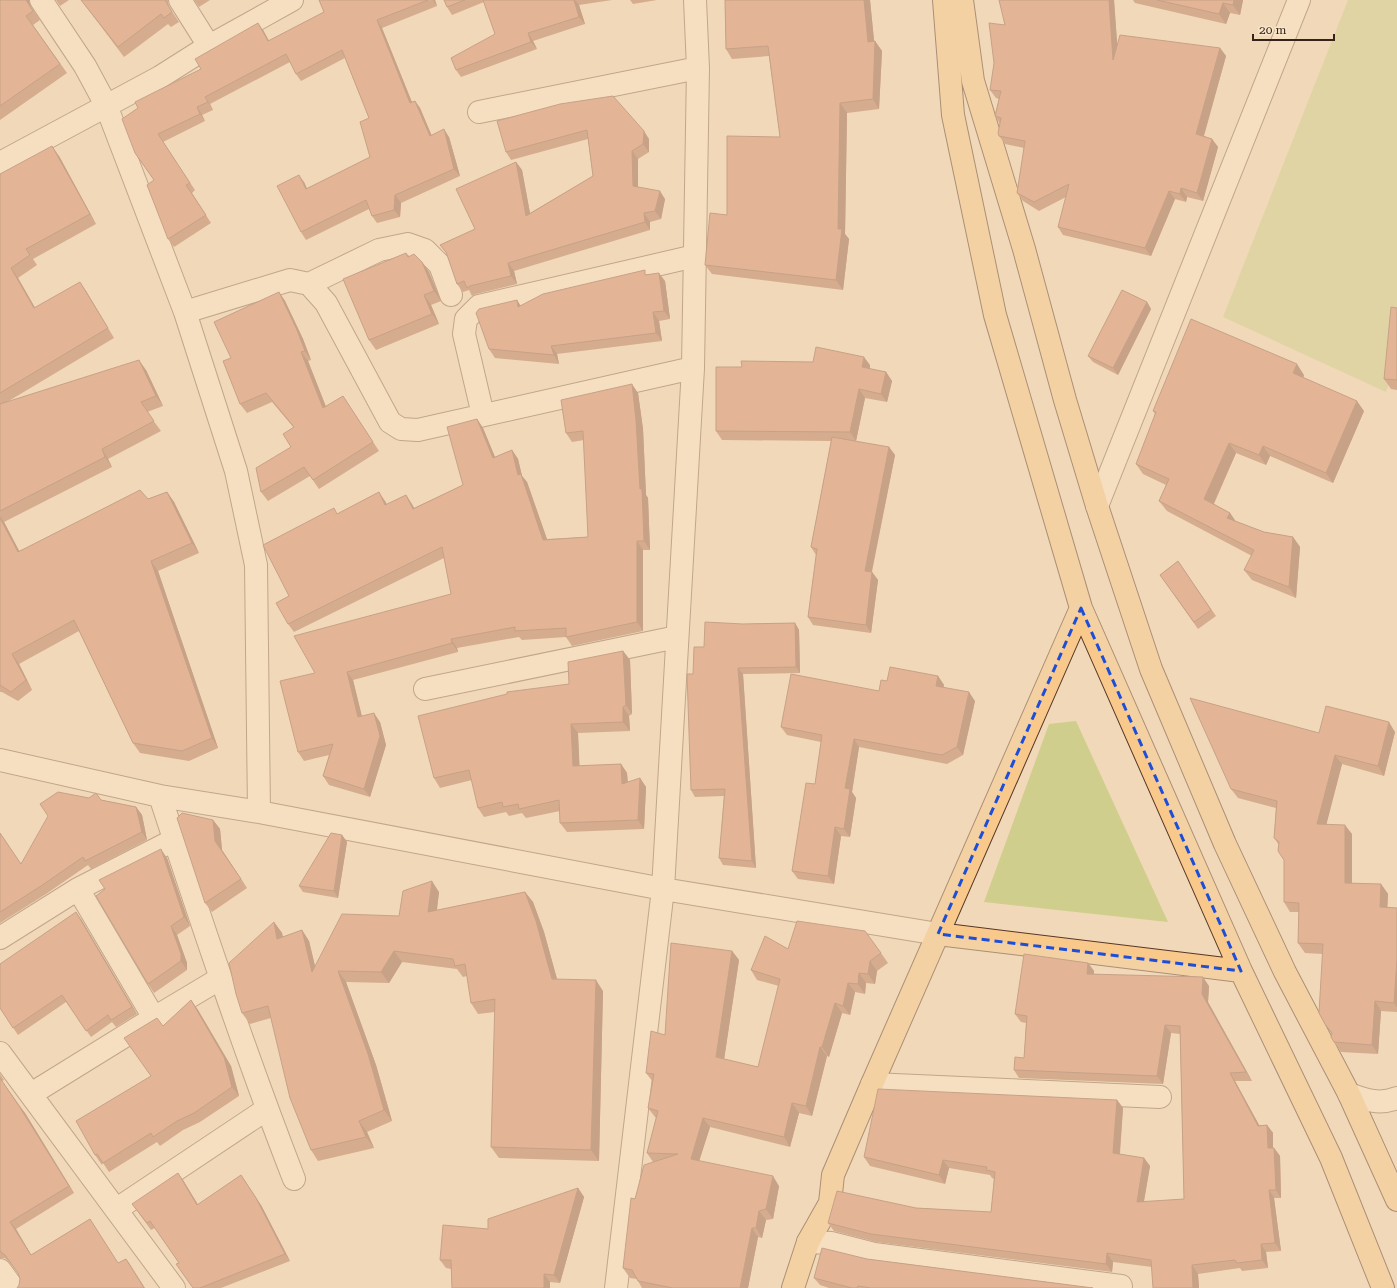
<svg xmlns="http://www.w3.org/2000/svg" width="1397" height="1288" viewBox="0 0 1397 1288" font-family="'Roboto Serif',serif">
	<rect width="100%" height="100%" fill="#f1d8b8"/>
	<path fill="#cfce8c" d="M1348,0H1397V361L1386,392L1223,317Z
		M1076,721L1168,922L984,902L1049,724Z"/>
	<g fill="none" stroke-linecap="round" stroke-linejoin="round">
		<defs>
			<path id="minor" d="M41,0L85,66L106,105L185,312L236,471L256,565L259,812
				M180,0L209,46
				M479,112L698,68
				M0,163L160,77L209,46L292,0
				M309,284L379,250L408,244L425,250L440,265L451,295
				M185,312L290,280L309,284L326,303L390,422L401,429L418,430L693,368
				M483,415L464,334L466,319L479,306L695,256
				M1097,506L1299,0
				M425,689L677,637
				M0,760L160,796L259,812L663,889L938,934
				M160,796C202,924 245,1053 294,1179
				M0,938L78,889
				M154,1018L221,978
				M0,1053L174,1288
				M872,1084L1160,1097
				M31,1094L154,1018L78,889L174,840
				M1349,1094C1366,1100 1379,1105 1397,1098
				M117,1209L267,1109
				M808,1242L831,1243L874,1254L1121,1286
				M0,1270L13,1288
				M616,1288L663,889L693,368L698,68L695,0"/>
			<path id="major" d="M944,0L953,115L995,315L1081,608L1241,971L1331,1158L1383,1288
				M962,0L973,81L1024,249L1065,400L1097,506L1151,669L1225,844L1285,972L1349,1094L1397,1200
				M938,934L1241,971
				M793,1288L808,1242L830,1203L833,1175L872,1084L1081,608"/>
		</defs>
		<use href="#minor" stroke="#886852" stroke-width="24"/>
		<use href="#major" stroke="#553728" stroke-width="24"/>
		<use href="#minor" stroke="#fce7cc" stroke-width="22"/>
		<use href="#major" stroke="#f9c88b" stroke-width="22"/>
	</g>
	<path fill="#b5755c" d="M0,0H29V1L31,7L40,20L33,25L67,73L0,120Z
		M56,0H69L60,6Z
		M81,0H168L169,7L179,22L171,27L168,24L124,57Z
		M194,0H210L199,7Z
		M319,0H435L437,6L382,28L412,102L415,101L420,108L431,135L449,137L460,176L401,203L400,217L377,223L372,216L369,209L306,240L301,232L304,182L307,189L370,157L369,118L345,58L301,81L296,74L290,62L210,104L213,110L202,115L205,121L163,142L195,190L192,193L211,223L174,247L168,239L154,180L135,153L201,69L263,30L269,41L324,12Z
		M444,0H612L579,5L585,24L533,41L537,49L461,77L456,70L495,34L484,2L452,15L447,7Z
		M630,0H657L633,4Z
		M725,0H870L874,41H875L882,51L879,109L847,113L845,234L849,239L843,290L712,274L705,265L727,215L780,137L769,56L732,59L726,49Z
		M999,0H1114L1117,44L1220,48L1226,56L1204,136L1212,139L1218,147L1203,201L1187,197L1186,202L1175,199L1151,256L1063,235L1058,227L1066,197L1039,211L1023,201L1017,193L1024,148L1005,144L999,136L1000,124L995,116L999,99L996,98L990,90L1005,25Z
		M1133,0H1243L1240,15L1230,13L1226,24L1135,3Z
		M560,104L649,139V152L638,159V187L665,199L661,219L650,222V230L514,271L517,284L476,294L472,296L469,290L463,292L457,284L447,254L440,245L475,229L516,162L522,170L530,213L593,176L588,139L511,160L506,152Z
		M59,156L96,224L33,259L37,265L18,278L35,308L86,291L114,338L7,402L146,370L163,406L147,412L161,431L108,459L112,467L4,522L19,551L148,499L167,492L174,502L199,553L158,571L218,748L189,761L140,753L133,743L79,631L19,664L32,690L18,701L2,692H0V174Z
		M406,253L409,256L422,262L429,272L441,301L431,305L439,324L376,350L369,340Z
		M648,274L665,281L670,319L659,321L662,341L557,354L559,364L495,358L489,349L517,300L521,306Z
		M279,292L285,301L303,339L311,360L308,361L326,407L343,396L379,451L319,489L310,476L268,501L261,492L291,447L294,428L272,402L247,413L240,404L231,358Z
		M1147,302L1151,309L1118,375L1093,362L1088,356Z
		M1397,308V390L1391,389L1384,379Z
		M870,365V369L886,372L892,381L887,402L865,398L856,441H852L889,447L895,455L872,572L878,580L871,633L813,625L808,617L816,555L811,547L831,441L722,440L716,431L742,367Z
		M1304,375L1303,378L1364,411L1333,483L1270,456L1266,465L1236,453L1214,504L1230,513L1235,521L1264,532L1293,537L1300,547L1296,598L1252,580L1244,570L1252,556L1167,511L1159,501L1166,485L1143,474L1136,464L1155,414L1153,411Z
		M638,393L643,429L646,495L648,498L650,550H643V631L572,646L566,637L522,640L519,637L457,648L458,652L353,680L362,716L380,722L386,745L370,797L329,785L323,776L329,755L304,761L298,752L315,673L451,594L444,558L294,632L288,624L289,596L385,501L387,505L406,495L414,508L463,485L477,419L483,428L495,457L512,450L518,459L522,476L527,482L547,539L588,537L584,440L572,442L566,433Z
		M1178,561L1216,616L1198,629L1160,575Z
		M795,623L799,630L800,673L743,674L756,868L723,865L719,858L724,796L695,797L691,790L693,674L704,647L743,624Z
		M623,651L630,660L632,714L629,716L630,731L578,733L579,766L621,764L627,773L628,782L640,778L646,787L644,829L567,832L560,823V811L526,818L522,813L509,816L506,812L484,817L478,808L472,780L440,788L434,778L507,694L569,684Z
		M938,676L944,685L943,687L975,701L963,755L947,764L859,747L852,792L856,798L850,837L841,836L834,884L798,879L792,871L815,784L821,742L787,735L781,727L879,691L887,681Z
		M1395,732L1384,776L1342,764L1326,824L1352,834V884H1381L1388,894L1387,907L1397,908V1012L1381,1011L1378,1054L1341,1052L1334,1042L1332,1034L1325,1024L1323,954L1305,953L1298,943L1299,912H1290L1284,902V860L1279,845L1274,838L1276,808L1238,798L1231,789L1319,733Z
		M101,800L136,807L142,815L147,840L91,869L88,865L46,894L0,923V833L21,864Z
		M213,820L220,829L222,850L247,888L212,912L205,903Z
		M342,835L347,842L338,898L303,892L299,886Z
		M167,858L190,926L177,935L187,963V970L154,993L148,984Z
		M439,892L437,910L525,892L533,902L544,932L557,979L603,991L599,1161L499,1158L491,1147L495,1012L478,1014L471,1003L467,976L463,977L457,969L402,962L389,983L346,982L376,1065L392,1121L367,1132L374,1148L318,1161L311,1150L271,1018L250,1024L242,1013L274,922L282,933L283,937L302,930L309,941L315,966L399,916Z
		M81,919L137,1014L116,1027L112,1022L91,1037L66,1002L18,1035L0,1008Z
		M788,949L881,953L888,963L877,971L875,984L866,983L865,994L855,992L850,1015L842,1013L829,1057L827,1056L812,1116L799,1113L790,1147L710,1127L699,1161L779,1186L773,1219L766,1220L762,1238L758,1237L748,1288H642L637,1279L630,1278L623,1268L635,1199L653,1162L647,1153L656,1118L655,1117L648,1108L653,1082L646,1073L665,1035L732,951L739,960L724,1059L758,1067L779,986L757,980L751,970Z
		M1088,963L1094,971V974L1209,986L1208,1002L1252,1081H1235L1259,1125H1267L1273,1133V1148H1274L1280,1156L1281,1198H1274L1281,1251L1266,1252L1268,1268L1242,1271L1240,1268L1198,1274L1199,1288H1153L1152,1267L1113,1262L1112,1272L876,1242L834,1231L828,1223L916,1208L991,1212L994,1179L992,1178L990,1175L949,1168L945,1184L870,1166L864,1157L1117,1100L1123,1108L1120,1154L1144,1158L1150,1166L1144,1202L1184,1199L1180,1034L1171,1033L1163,1084L1019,1078L1014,1070L1024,1058L1026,1023L1021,1022L1015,1014Z
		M191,1000L198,1010L231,1066L239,1096L200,1122L183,1130L160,1146L157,1142L109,1172L103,1163L102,1165L95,1155L151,1076L163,1026Z
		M0,1074L4,1080L2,1081L25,1113L74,1193L16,1229L31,1255L90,1219L118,1263L126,1259L131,1266L19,1285L20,1279L18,1273L10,1263L5,1258H0Z
		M183,1180L197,1204L261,1205L290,1261L221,1288H193L179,1263L155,1228L151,1230L132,1204Z
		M578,1188L584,1197L560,1283L550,1282V1288H452L451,1269L446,1268L440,1260L488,1229Z
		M867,1259L1093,1288H829L820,1285L814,1278Z"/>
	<path fill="#945f4b" d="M26,0H29V1L31,7L40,20Z
		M433,0H435L437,6Z
		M574,0H575L579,5L585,24L579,17Z
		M864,0H870L875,50V41L882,51L879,109L873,99L868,42Z
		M1109,0H1114L1119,68L1113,60Z
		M1234,0H1243L1240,15L1233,5Z
		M1223,3L1230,13L1226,24L1219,14Z
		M377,20L382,28L415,110L410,103Z
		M258,23L263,30L273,48L268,41Z
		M528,33L533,41L537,49L531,42Z
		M1220,48L1226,56L1202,142L1196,134Z
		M205,97L210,104L213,110L208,102Z
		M415,101L420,108L435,143L430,136Z
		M840,103L847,113L845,234L849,239L843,290L836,280L838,229Z
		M197,107L202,115L205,121L200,114Z
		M444,129L449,137L460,176L454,169Z
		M644,131L649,139V152L643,144Z
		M1212,139L1218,147L1203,201L1197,193Z
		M52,146L59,156L96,224L90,214Z
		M632,151L638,159V194L633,186Z
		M516,162L522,170L532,224L526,216Z
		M299,175L304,182L311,197L306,189Z
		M1181,188L1187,197L1186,202L1180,194Z
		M660,191L665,199L661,219L655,211Z
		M1169,191L1175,199L1151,256L1145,248Z
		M395,195L401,203L400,217L394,210Z
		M644,213L650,222V230L645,222Z
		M422,262L429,272L441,301L434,291Z
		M508,263L514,271L517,284L511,276Z
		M11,268L18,278L41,318L34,308Z
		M659,273L665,281L670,319L664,311Z
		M80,282L86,291L114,338L108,328Z
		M279,292L285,301L303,339L311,360L305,351Z
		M424,295L431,305L439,324L432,314Z
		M517,300L522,309L518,307Z
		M1147,302L1151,309L1118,375L1113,368Z
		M653,312L659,321L662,341L656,333Z
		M551,346L557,354L559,364L554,355Z
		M301,352L308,361L330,417L323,408Z
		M864,357L870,365L869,376L862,367Z
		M139,360L146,370L163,406L156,396Z
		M1297,364L1304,375L1300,384L1293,373Z
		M886,372L892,381L887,402L881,394Z
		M632,384L638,393L643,429L646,495L648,498L650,550L644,541Z
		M859,389L865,398L856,441L850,432Z
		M1357,401L1364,411L1333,483L1326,473Z
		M477,419L483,428L499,467L493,458Z
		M1229,443L1236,453L1211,509L1204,499Z
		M1263,446L1270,456L1266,465L1259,455Z
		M889,447L895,455L870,579L865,571Z
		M102,449L108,459L112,467L105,457Z
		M512,450L518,459L522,476L527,482L550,548L543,540L518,475Z
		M167,492L174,502L199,553L192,543Z
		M379,492L385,501L392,514L385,505Z
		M406,495L412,504L419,517L413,509Z
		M1230,513L1237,523L1227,518Z
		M0,516L4,522L25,562L18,552L0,518Z
		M1293,537L1300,547L1296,598L1289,587Z
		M637,541L643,550V631L637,622Z
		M151,561L158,571L218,748L212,738Z
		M872,572L878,580L871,633L866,625Z
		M795,623L799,630L800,673L796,667Z
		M451,639L457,648L458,652L452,643Z
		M623,651L630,660L632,714L626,705Z
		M12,654L19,664L32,690L26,680Z
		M738,668L743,674L756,868L752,861Z
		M347,672L353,680L364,726L358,717Z
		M938,676L944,685L942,694L936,686Z
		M969,692L975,701L963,755L957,747Z
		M623,707L629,716L630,731L623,722Z
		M374,713L380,722L386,745L370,797L364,789Z
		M1389,722L1395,732L1384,776L1378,766Z
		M571,724L578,733L580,775L573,766Z
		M854,739L859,747L852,792L856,798L850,837L844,829L845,788Z
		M1335,755L1342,764L1324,834L1317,824Z
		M621,764L627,773L628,793L622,784Z
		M640,778L646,787L644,829L638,820Z
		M136,807L142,815L147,840L142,832Z
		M213,820L220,829L222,850L247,888L215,841Z
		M1345,825L1352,834V893L1345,883Z
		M835,827L841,836L834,884L828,876Z
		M342,835L347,842L338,898L334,891Z
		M161,849L167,858L190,926L184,917Z
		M432,881L439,892L435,923L428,912Z
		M1381,884L1388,894L1387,916L1380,907Z
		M525,892L533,902L544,932L560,990L552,979Z
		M76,912L81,919L137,1014L132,1007Z
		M274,922L282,933L285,950L277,939Z
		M171,926L177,935L187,963V970L181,961Z
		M302,930L309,941L319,983L312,972Z
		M394,951L402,962L389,983L381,972Z
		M732,951L739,960L723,1067L716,1057Z
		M1397,959V1007L1394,1003Z
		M870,961L877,971L875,984L868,974Z
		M1088,963L1094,971L1093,982L1087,974Z
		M338,971L346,982L376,1065L392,1121L384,1110Z
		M859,973L866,983L865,994L858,984Z
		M1203,977L1209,986L1208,1002L1252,1081L1246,1072L1202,994Z
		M596,980L603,991L599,1161L591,1150Z
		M848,983L855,992L850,1015L843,1006Z
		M191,1000L198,1010L231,1066L239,1096L232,1087Z
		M1375,1001L1381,1011L1378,1054L1372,1045Z
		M835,1003L842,1013L829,1057L822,1047Z
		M1165,1025L1171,1033L1163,1084L1157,1076Z
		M820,1047L827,1056L812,1116L806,1106Z
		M1230,1073L1235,1081L1264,1134L1258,1126Z
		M1117,1100L1123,1108L1119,1161L1113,1153Z
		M792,1103L799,1113L790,1147L784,1137Z
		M19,1106L25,1113L74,1193L69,1186Z
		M703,1118L710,1127L697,1168L691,1159Z
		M359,1121L367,1132L374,1148L366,1137Z
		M1267,1125L1273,1133V1156L1268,1148Z
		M1274,1148L1280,1156L1281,1198L1276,1190Z
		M1144,1158L1150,1166L1142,1211L1137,1202Z
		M943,1160L949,1168L945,1184L939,1175Z
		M178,1173L183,1180L202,1211L197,1205Z
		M241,1175L261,1205L290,1261L285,1254Z
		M773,1176L779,1186L773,1219L766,1209Z
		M578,1188L584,1197L560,1283L554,1275Z
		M1269,1190L1274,1198L1281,1251L1275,1243Z
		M759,1211L766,1220L762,1238L756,1228Z
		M10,1222L16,1229L36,1263L31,1255Z
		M752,1228L758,1237L748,1288H740Z
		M1261,1244L1266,1252L1268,1268L1262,1260Z
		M1107,1253L1113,1262L1112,1272L1106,1264Z
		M126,1259L131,1266L145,1288H144Z
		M1192,1265L1198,1274L1199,1288H1193Z
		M544,1274L550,1282V1288H544Z"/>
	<path fill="#d3886b" stroke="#945f4b" d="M0,0H26L33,11L26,16L60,64L0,106Z
		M81,0H165L172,12L164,18L161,14L118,47Z
		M319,0H428L377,20L410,103L415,101L430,136L444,129L454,169L395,195L394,210L372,216L366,200L301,232L277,186L299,175L306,189L370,157L360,122L369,118L342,50L296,74L286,54L205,97L208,102L197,107L200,114L158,134L190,183L186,185L206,215L168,239L147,185L154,180L135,153L122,119L138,108L135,102L201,69L195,59L258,23L268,41L324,12Z
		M444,0H465L447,7Z
		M483,0H574L579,17L528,33L531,42L456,70L451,58L495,34Z
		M725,0H864L868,42L875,41L873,99L840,103L838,229H842L836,280L705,265L710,213L727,215V136L780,137L768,46L726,49Z
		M999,0H1109L1113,60L1120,35L1220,48L1196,134L1212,139L1197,193L1181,188L1180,194L1169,191L1145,248L1058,227L1069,184L1034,202L1017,193L1025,141L999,136L998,133L1001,118L995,116L1001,91L990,90L994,63L989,23L1005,25Z
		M1157,0H1234L1233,5L1223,3L1219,14Z
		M613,96L644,131L643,144L632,151L633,186L660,191L655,211L644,213L645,222L508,263L511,276L470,286L467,288L464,281L457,284L446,252L440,245L475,229L456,189L516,162L526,216L593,176L587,130L506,152L497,121L560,104Z
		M52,146L90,214L26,249L30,255L11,268L34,308L80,282L108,328L0,393V174Z
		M406,253L408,257L414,254L422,262L434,291L424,295L432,314L369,340L343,279Z
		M645,270V275L659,273L664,311L653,312L656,333L551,346L554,355L489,349L476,313L479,309L517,300L518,307L543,294Z
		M1122,290L1147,302L1113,368L1088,356Z
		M279,292L297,330L305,351L301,352L323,408L343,396L373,442L313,480L304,467L261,492L256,468L291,447L283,434L294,427L266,393L240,404L223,361L231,358L214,322Z
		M1391,307L1397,308V380L1384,379Z
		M1191,319L1297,364L1293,373L1357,401L1326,473L1263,446L1259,455L1229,443L1204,499L1230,513L1227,518L1264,532L1293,537L1289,587L1244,570L1254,550L1159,501L1169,479L1136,464L1156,412L1153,411Z
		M816,347L864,357L862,367L886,372L881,394L859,389L850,432L716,431V367H742L741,361L813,362Z
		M139,360L156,396L141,402L154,421L102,449L105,457L0,511V404Z
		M632,384L636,420L640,489H642L644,541H637V622L566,637V628L515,631V627L451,639L452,643L347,672L358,717L374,713L380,736L364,789L323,776L333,744L298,752L280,681L315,673L294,636L451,594L442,547L288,624L276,603L289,596L263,545L334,508L337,514L379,492L385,505L406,495L413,509L463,485L447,427L477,419L493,458L512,450L518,475L521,474L543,540L588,537L583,431L566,433L561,400Z
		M832,437L889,447L865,571L872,572L866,625L808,617L817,549L811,547Z
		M140,490L148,499L167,492L192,543L151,561L212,738L182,751L133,743L74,620L12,654L26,680L11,692L0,685V518L18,552Z
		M1178,561L1211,610L1194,622L1160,575Z
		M705,622L743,624L795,623L796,667L738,668L752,861L719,858L725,789L691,790L687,674H693L694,647H704Z
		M623,651L626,705L623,707V722L571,724L573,766L621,764L622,784L640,778L638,820L560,823L559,800L519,809L518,804L503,807L502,802L478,808L469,770L434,778L418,716L507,694V692L569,684L568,662Z
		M890,667L938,676L936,686L969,692L957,747L942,755L854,739L845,788L850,789L844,829L835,827L828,876L792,871L806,783L815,784L822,735L781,727L791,674L879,691L881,680L887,681Z
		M1190,698L1319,733L1326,706L1389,722L1378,766L1335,755L1317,824L1345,825V883L1381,884L1380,907L1397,908V959L1394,1003L1375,1001L1372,1045L1334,1042L1331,1037L1332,1033L1325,1024L1319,1013L1323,944L1298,943L1299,903L1284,902V860L1278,851L1279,842L1274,838L1277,801L1231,789Z
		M58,792L89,798L96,793L101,800L136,807L142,832L85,861L83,857L41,886L0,912V833L21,864L48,816L40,804Z
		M182,813L213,820L215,841L241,879L205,903L177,818Z
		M331,833L342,835L334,891L299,886Z
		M161,849L184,917L171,926L181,954V961L148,984L96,896L105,889L99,880Z
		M432,881L428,912L525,892L536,921L552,979L596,980L591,1150L491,1147L495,999L471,1003L465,964L455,966L453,959L394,951L381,972L338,971L368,1054L384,1110L359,1121L366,1137L311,1150L290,1098L268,1006L242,1013L236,994L229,963L274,922L277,939L302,930L312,972L342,914L399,916L403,891Z
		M76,912L132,1007L111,1020L108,1015L86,1031L62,995L13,1028L0,1008V964Z
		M797,921L865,931L881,953L870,961L868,974L859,973L858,984L848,983L843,1006L835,1003L822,1047H820L806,1106L792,1103L784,1137L703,1118L691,1159L773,1176L766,1209L759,1211L756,1228H752L740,1288H673L638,1281L632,1270L623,1268L631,1198L635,1199L644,1165L678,1154L647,1153L658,1111L648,1108L654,1074L646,1073L651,1031L665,1035L671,943L732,951L716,1057L758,1067L780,979L751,970L765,936L788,949Z
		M1024,954L1088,963L1087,974L1203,977L1202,994L1246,1072L1230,1073L1258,1126L1267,1125L1268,1148H1274L1276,1190H1269L1275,1243L1261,1244L1262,1260L1237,1263L1235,1260L1192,1265L1193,1288H1153L1151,1260L1107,1253L1106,1264L871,1234L828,1223L837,1191L916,1208L991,1212L995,1172L986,1170L987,1167L943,1160L939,1175L864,1157L878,1089L1117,1100L1113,1153L1144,1158L1137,1202L1184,1199L1180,1026L1165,1025L1157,1076L1014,1070L1015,1057L1024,1058L1027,1016L1015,1014Z
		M191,1000L224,1057L232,1087L194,1113L177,1121L153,1137L151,1133L103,1163L97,1154L95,1155L76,1121L151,1076L124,1038L157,1018L163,1026Z
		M0,1078L19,1106L69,1186L10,1222L31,1255L90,1219L118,1263L126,1259L144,1288H17L19,1285L20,1279L18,1273L5,1255L0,1251Z
		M178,1173L197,1205L241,1175L256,1198L285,1254L200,1288H193L176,1264L179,1263L150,1221L147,1223L132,1204Z
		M578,1188L554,1275L544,1274V1288H452L451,1260H440L443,1225L488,1229V1219Z
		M822,1248L867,1259L1093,1288H871L858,1286L857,1288H852L814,1278Z"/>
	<path d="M0 0H1397V1288H0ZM1081,608L1241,971L938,934Z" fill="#f1d8b8" fill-opacity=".55" fill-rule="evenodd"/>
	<path fill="none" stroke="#1d4ed8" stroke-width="3" stroke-dasharray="8 5" stroke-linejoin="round" d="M1081,608L1241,971L938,934Z"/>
	<path d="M1253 34v6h81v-6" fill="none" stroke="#352319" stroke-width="2"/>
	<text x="1259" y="34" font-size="12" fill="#352319" stroke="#f8e4c8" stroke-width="3" paint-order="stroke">20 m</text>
</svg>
